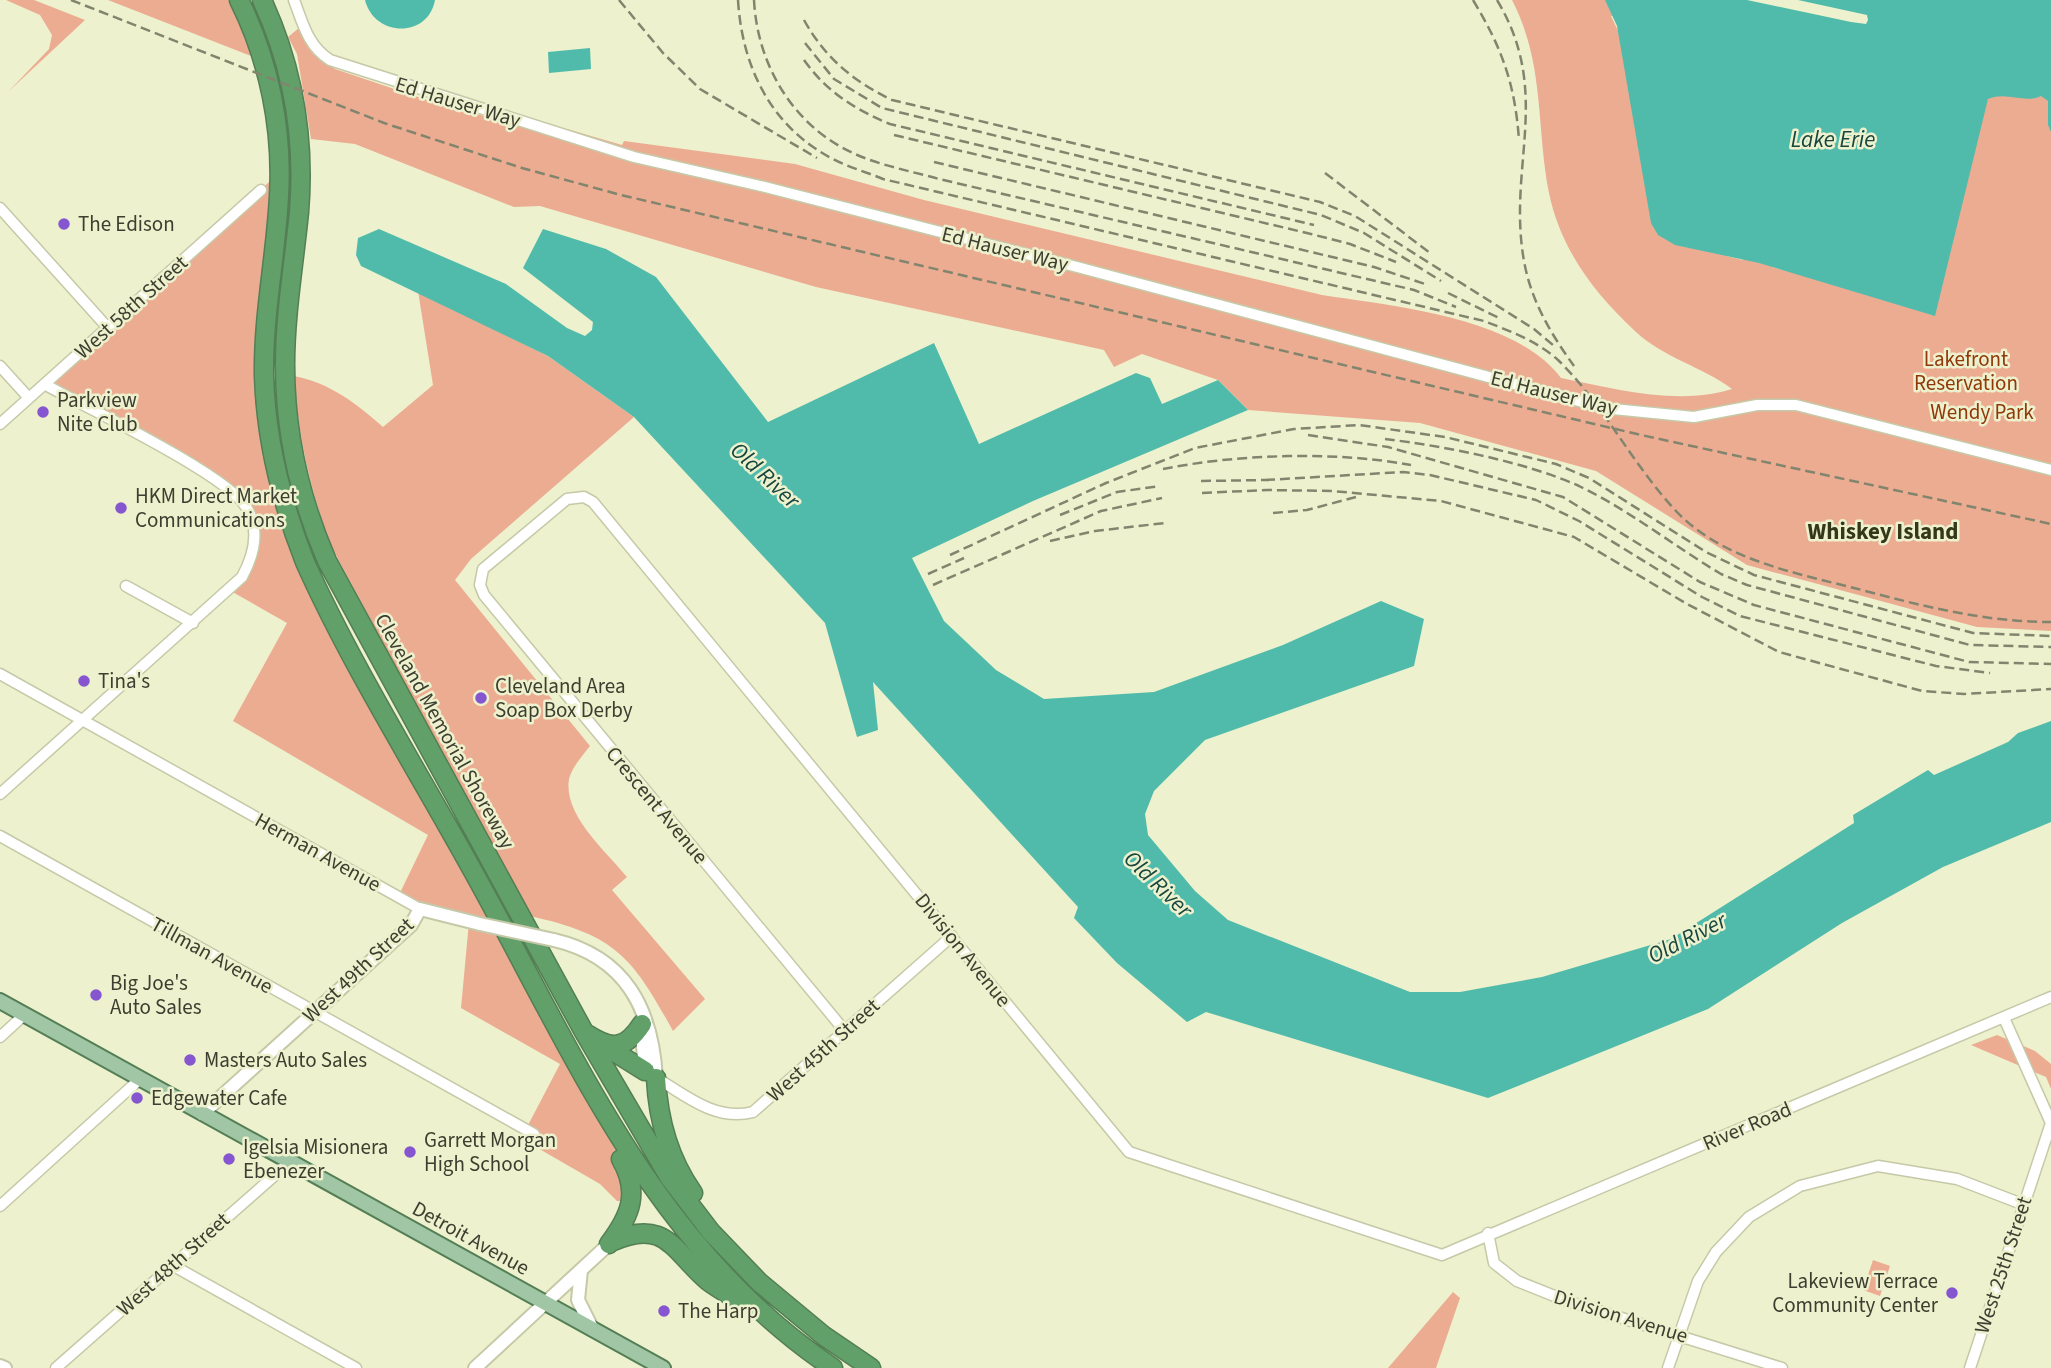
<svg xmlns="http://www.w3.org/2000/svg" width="2051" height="1368" viewBox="0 0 2051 1368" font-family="'Source Sans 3',sans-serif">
	<rect width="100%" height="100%" fill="#edf1cd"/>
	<path fill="#ecac92" d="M6,0H34L85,20L9,91L49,49L52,35L40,15Z
		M108,0H229L248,40L251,56Z
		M1512,0H1841L1686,7L1611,16L1726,256L1743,260L1791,52L1819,59L1772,267L1790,272L1836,66L1865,72L1819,280L1855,289L1958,94L2051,44V631L1977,627L1747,565L1596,471L1420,423L1248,410L1218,380L1142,354L1114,367L1104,350L816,287L540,206L514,207L355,144L311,139L297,54L288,37L299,28L312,53L335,69L421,98L564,139L567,129L622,145L624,141L795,164L924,200L1322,295C1393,306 1516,317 1561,378C1615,389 1679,406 1732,389C1703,367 1664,358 1636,332C1594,293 1561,250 1549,193C1536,126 1545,64 1512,0Z
		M280,172L264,374L293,531L587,1100L625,1166L633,1201H617L600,1184L529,1143L534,1134L526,1129L560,1064L461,1008L469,922L398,897L428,835L233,721L287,623L229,590L242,577L256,543L239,497L46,385Z
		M418,291L548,356L634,417L471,559L455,580L590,746C583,755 572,767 569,779C563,815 606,851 627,877L612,890L705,999L673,1031C632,956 615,935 530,916L330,544C310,488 298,435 294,376C330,383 356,403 383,427L433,385Z
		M1997,1035L2035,1051L2051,1064V1089L2046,1077L1971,1045Z
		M1873,1260L1890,1266L1880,1296L1863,1290Z
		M1453,1292L1460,1298L1436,1368H1388Z"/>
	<path fill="#51bbab" d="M365,0H435C428,39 374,37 365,0Z
		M1605,0H2051V132L2048,125V101L2041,96C2024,104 2007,91 1988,99L1935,316L1759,263L1675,245L1658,235L1651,223L1617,26Z
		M590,48L591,69L549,73L548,52Z
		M379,229L506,284L567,328L585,336L592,330L593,322L523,268L543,229L606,249L656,277L768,422L934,343L979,444L1136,373L1150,378L1162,404L1218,380L1248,410L1033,501L912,558L944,621L996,670L1044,699L1154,692L1283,645L1381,601L1424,619L1414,666L1205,740L1154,791L1145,814L1148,835L1195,891L1228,920L1410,992H1460L1542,977L1671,939L1854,823L1853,815L1928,770L1934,775L2008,742L2018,733L2051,721V822L1943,867L1842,923L1708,1009L1488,1098L1206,1012L1187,1022L1117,963L1074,918L1078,907L873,682L878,730L857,737L825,623L634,417L548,356L361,266L356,255L358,238Z"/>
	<path fill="#edf1cd" d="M1747,0H1798L1867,15L1868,20L1866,24L1851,22Z"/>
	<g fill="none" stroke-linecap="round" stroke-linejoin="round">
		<defs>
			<path id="street" d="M294,0C303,24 308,46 330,60L634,157L765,187L1081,268L1586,403
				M0,208L108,328
				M0,366L29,398
				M1613,409L1694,417L1757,405H1796L2051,470
				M0,424L261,190
				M126,586L193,623
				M0,674L420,909
				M0,794L242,577C254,555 261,530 246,507C226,474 87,408 46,385
				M0,836L534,1134
				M844,1030L484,595L480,585L483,569L567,499L584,497L593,502L1129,1152L1442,1255L2051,997
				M0,1037L24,1015
				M655,1077C685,1095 716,1122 753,1112L952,936
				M0,1206L140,1079
				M1488,1233L1494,1263L1517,1281L1567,1301L1782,1368
				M172,1265L356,1368
				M56,1368L291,1161
				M1668,1368L1698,1281L1716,1252L1749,1217L1800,1186L1878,1166L1957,1179L2022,1204
				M1970,1368L2051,1123L2004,1018"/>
			<path id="secondary" d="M554,940C626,957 652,1009 656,1078
				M641,1021L645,1071
				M202,1114L411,925L420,909L480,924
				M581,1270L578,1300L593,1330
				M0,1366L5,1368
				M475,1368L609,1244"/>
			<path id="primary" d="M0,1001L663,1368"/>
			<path id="highway" d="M239,0C269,60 283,129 279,196C276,256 263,315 264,376C266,441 281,501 305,562C352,667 418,771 474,873C575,1055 653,1247 833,1368
				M262,0C293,67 305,139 299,212C294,263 285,314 285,365C285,433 300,499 327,561L584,1032L669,1177L711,1232L759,1282L824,1336L871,1368
				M587,1034C612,1050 625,1050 642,1024
				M605,1046L645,1071
				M656,1078C658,1119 669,1159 693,1193
				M611,1242C666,1217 673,1251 708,1281C717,1288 727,1293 736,1299
				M609,1244C631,1215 640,1192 621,1159"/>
		</defs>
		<use href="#street" stroke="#c6c9a7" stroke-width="13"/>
		<use href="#secondary" stroke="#c6c9a7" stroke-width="16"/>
		<use href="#primary" stroke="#547e55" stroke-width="18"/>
		<use href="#highway" stroke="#547e55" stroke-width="21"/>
		<use href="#street" stroke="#fff" stroke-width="10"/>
		<use href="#secondary" stroke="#fff" stroke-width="12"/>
		<use href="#primary" stroke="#a0c6a5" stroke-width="14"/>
		<use href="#highway" stroke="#61a069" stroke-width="18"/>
		<path stroke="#82856e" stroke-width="2.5" stroke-dasharray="10 5" stroke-linecap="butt" d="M71,0L384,123L522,168L621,195L1641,435L2051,524
			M619,0L663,53L700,89L817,158
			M738,0C742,67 771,127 833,159C848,167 866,172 883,179L1484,321C1510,331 1537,341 1558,360C1604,405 1632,464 1676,511C1722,560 1796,573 1858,589C1922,606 1984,622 2051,622
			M754,0C757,60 788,117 841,147C871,164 907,170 939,179L1414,290L1456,307
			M1473,0C1502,48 1515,84 1519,140
			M1497,0C1553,93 1507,166 1524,261C1531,301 1551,334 1574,366
			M804,20C825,58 853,81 892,100L1320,202L1355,216L1534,329L1553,345
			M805,43L834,79L882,108L1321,215L1364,233L1441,281
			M804,60C827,92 854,109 890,124L1314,225
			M894,135L1311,234L1350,244L1396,262
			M934,162L1374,267L1425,284
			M1325,173L1430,253
			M1448,293L1501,319
			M1308,435L1388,447L1563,497L1700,582L1754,605L1969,662L2051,664
			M1385,439C1444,446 1526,462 1579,486C1629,510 1674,546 1721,574L1747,585L1970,645L2051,647
			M1163,469C1238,454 1335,451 1411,465
			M1265,480L1403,472L1430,475L1536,500L1579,521L1702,597L1740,616L1936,666L1990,673
			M1201,481L1269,480
			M1202,493L1267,490L1332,491L1441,501L1574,537L1687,604L1779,652L1922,691L1964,694L2051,689
			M1273,513L1307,510L1356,497
			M1060,515L1117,492L1160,486
			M1050,541L1095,531L1165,523
			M950,555L1106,483L1195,448L1294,429L1359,425L1445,437L1556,464L1589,478L1706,552L1754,575L1973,633L2051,636
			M928,574L964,558
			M933,585L1101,511L1162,498"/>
		<defs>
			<path id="street-bridge" d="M1586,403L1613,409"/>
			<path id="secondary-bridge" d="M480,924L554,940"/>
		</defs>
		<use href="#street-bridge" stroke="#c6c9a7" stroke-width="13" stroke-linecap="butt"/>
		<use href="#secondary-bridge" stroke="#c6c9a7" stroke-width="16" stroke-linecap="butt"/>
		<use href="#street-bridge" stroke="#fff" stroke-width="10"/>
		<use href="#secondary-bridge" stroke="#fff" stroke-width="12"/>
	</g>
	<g fill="#8556cf" stroke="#edf1cd" stroke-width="2.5">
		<circle cx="64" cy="224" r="7"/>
		<circle cx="43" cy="412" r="7"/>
		<circle cx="121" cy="508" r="7"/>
		<circle cx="84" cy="681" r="7"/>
		<circle cx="481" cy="698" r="7"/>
		<circle cx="96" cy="995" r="7"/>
		<circle cx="190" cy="1060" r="7"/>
		<circle cx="137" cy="1098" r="7"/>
		<circle cx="410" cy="1152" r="7"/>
		<circle cx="229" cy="1159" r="7"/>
		<circle cx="1952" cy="1293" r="7"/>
		<circle cx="664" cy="1311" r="7"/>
	</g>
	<g text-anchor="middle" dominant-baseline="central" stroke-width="5" stroke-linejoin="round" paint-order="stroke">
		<g font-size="21" fill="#3d3e30" stroke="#edf1cd">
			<text transform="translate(458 102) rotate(17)">Ed Hauser Way</text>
			<text transform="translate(1005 249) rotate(14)">Ed Hauser Way</text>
			<text transform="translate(131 307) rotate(-42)">West 58th Street</text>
			<text transform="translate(1554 393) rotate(14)">Ed Hauser Way</text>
			<text transform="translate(445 731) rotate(61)">Cleveland Memorial Shoreway</text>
			<text transform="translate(657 805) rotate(50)">Crescent Avenue</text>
			<text transform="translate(318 852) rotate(29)">Herman Avenue</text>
			<text transform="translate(963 950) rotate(51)">Division Avenue</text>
			<text transform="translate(212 955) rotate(29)">Tillman Avenue</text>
			<text transform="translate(358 970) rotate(-43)">West 49th Street</text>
			<text transform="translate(823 1050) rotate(-42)">West 45th Street</text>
			<text transform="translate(1747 1126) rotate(-23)">River Road</text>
			<text transform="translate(471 1238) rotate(29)">Detroit Avenue</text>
			<text transform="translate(173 1264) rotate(-42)">West 48th Street</text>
			<text transform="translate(2003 1265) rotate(-72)">West 25th Street</text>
			<text transform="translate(1621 1316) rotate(17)">Division Avenue</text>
		</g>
		<g font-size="21" fill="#3d3e30" stroke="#edf1cd" text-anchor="start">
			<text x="78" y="224">The Edison</text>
			<text x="57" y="400">Parkview<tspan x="57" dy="24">Nite Club</tspan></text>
			<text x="135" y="496">HKM Direct Market<tspan x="135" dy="24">Communications</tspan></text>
			<text x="98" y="681">Tina's</text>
			<text x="495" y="686">Cleveland Area<tspan x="495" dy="24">Soap Box Derby</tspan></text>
			<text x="110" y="983">Big Joe's<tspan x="110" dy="24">Auto Sales</tspan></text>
			<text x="204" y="1060">Masters Auto Sales</text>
			<text x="151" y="1098">Edgewater Cafe</text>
			<text x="424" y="1140">Garrett Morgan<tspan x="424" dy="24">High School</tspan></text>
			<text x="243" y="1147">Igelsia Misionera<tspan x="243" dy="24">Ebenezer</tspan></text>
			<text x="1938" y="1281" text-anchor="end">Lakeview Terrace<tspan x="1938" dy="24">Community Center</tspan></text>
			<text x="678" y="1311">The Harp</text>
		</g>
		<g font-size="21" fill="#903809" stroke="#edf1cd">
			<text x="1966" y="359">Lakefront<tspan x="1966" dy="24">Reservation</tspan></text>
			<text x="1982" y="412">Wendy Park</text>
		</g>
		<g font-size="23" font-style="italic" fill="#17463f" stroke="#edf1cd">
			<text x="1833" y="139">Lake Erie</text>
			<text transform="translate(765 475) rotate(43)">Old River</text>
			<text transform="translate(1158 884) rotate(44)">Old River</text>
			<text transform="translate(1687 938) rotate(-27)">Old River</text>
		</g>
		<g font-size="23" font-weight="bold" fill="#343719" stroke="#edf1cd">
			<text x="1883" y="531">Whiskey Island</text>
		</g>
	</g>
</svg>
